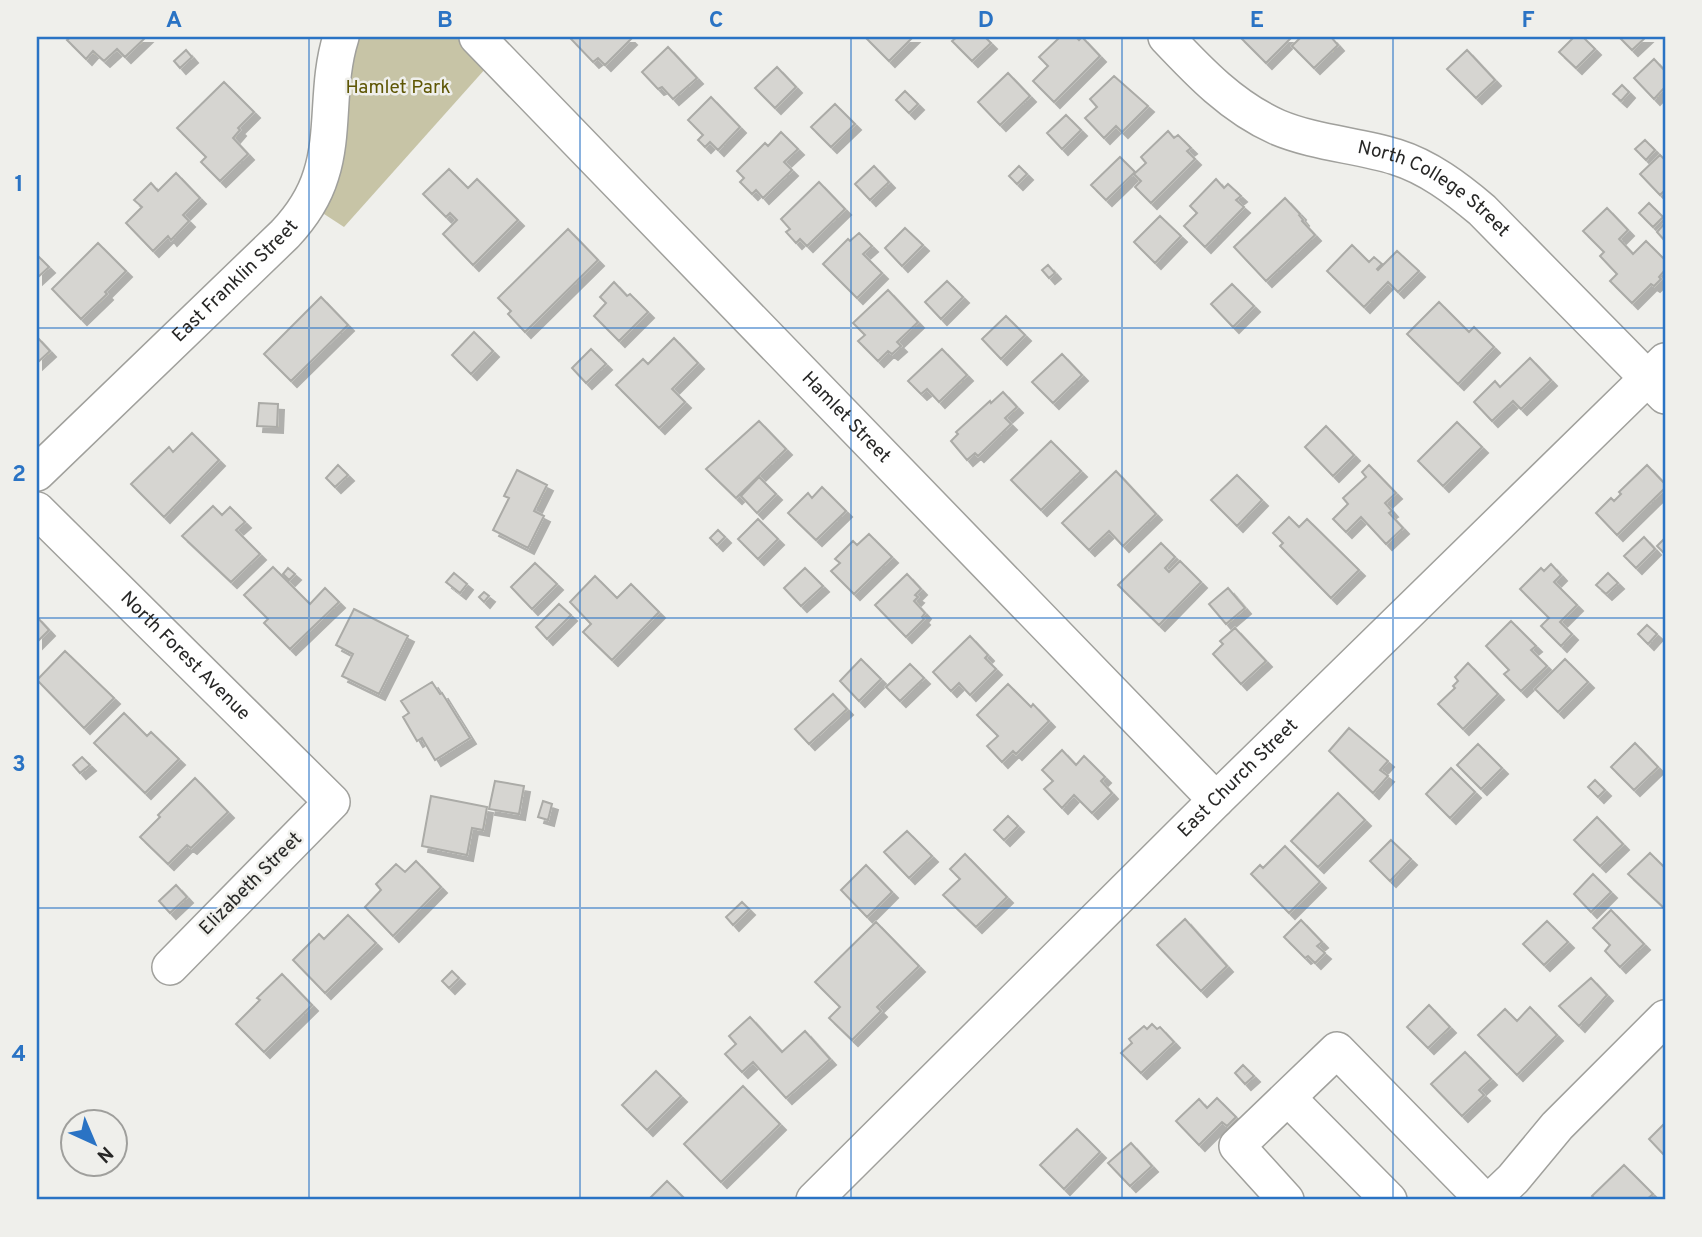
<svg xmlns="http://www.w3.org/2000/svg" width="1702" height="1237" viewBox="0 0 1702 1237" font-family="Overpass,sans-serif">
	<defs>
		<filter id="shadow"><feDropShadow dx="6" dy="6" stdDeviation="0" flood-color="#0004"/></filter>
	</defs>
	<rect width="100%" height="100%" fill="#efefeb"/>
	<path fill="#c7c4a6" d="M358,37H456L486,68L344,227L321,212L346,85Z"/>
	<path fill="#d6d5d1" stroke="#ababa7" stroke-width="2" filter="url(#shadow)" d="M71,37H146L125,57L117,49L104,61L93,51L86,59L67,40Z
		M574,37H629L631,39L605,65L598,58L593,62L571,39Z
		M865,37H913L889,61Z
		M957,37H985L991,43L972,61L952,41Z
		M1060,37H1076L1079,40L1082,37L1100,56L1054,102L1033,81L1048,66L1039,57Z
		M1240,37H1292L1266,63Z
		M1301,37H1331L1338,45L1314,68L1292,46Z
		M1574,37H1583L1595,49L1576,68L1559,52Z
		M1619,37H1646L1632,50Z
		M668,47L697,78L673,99L662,87L658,89L642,72Z
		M186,50L192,57L180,68L174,61Z
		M1467,50L1495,80L1476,98L1447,69Z
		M1654,59L1665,71V87L1654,99L1634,78Z
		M777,67L796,87L775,108L755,88Z
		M1008,73L1030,96L1000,125L978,102Z
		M1114,76L1148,106L1122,132L1116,126L1104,138L1085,118L1097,107L1090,99Z
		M224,82L254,112L238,128L240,130L233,138L248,154L220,181L201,162L206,157L177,128Z
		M1622,85L1629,92L1621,101L1613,94Z
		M905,91L918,104L909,113L896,100Z
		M711,97L740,127L718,150L710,142L705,147L698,140L703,135L688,120Z
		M835,104L855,124L831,147L811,127Z
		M1066,115L1081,130L1062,149L1047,133Z
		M1168,131L1174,138L1178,135L1191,148L1187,151L1195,159L1151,203L1135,187L1141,181L1134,174L1146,163L1141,157Z
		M781,132L798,149L784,162L792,170L763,198L756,190L752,194L740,182L744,178L737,171L765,143L768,146Z
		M1645,140L1655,150L1646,160L1635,149Z
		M1660,155L1665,160V190L1660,195L1640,174Z
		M1120,157L1135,172L1106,200L1091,185Z
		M874,166L889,182L870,200L855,184Z
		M1019,166L1027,174L1017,184L1009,176Z
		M449,169L468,188L477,179L518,220L473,265L443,234L457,220L450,213L446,217L423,194Z
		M176,173L200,198L183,215L189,221L171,240L168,236L153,251L126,223L142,207L134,200L151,183L158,191Z
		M1216,179L1224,188L1228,184L1241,196L1236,200L1244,207L1205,247L1184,226L1197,213L1190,206Z
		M819,182L845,209L807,246L800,239L796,243L786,232L790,229L781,219Z
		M1285,198L1300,214L1299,215L1303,220L1302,221L1315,235L1266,281L1234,247Z
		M1649,203L1663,217L1653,227L1639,213Z
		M1607,208L1628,230L1619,239L1633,254L1646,241L1665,260V270L1659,277L1661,279L1654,286L1651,284L1632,303L1610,281L1617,274L1600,256L1604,252L1583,231Z
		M1160,216L1181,236L1155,263L1134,242Z
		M1665,223V241L1657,232Z
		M905,228L923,245L902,266L885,248Z
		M568,229L598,260L525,332L508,314L511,311L498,298Z
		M859,233L872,246L863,254L882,273L857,298L823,264L848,239L850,241Z
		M98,243L126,271L105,292L107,294L81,319L52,289Z
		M1352,245L1369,262L1374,257L1382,264L1377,269L1378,270L1397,251L1419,271L1398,292L1388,282L1364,307L1327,271Z
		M37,255L49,267L37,278Z
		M1048,265L1055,273L1049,278L1042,270Z
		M947,281L963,297L941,319L925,302Z
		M614,282L627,296L630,294L648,312L619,341L594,316L606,303L600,297Z
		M1232,284L1254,306L1233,327L1211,304Z
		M888,290L918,322L897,342L901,346L892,354L888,351L878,361L858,341L865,335L853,323Z
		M321,297L348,325L291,381L264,354Z
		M1439,302L1469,332L1474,327L1494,347L1458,384L1407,334Z
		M1006,316L1025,335L1001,359L982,339Z
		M474,332L493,351L471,374L452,355Z
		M37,337L50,351L37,363Z
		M674,338L698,363L672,389L685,402L659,428L616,385L643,359L648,364Z
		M591,349L606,364L586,383L572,368Z
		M942,349L967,375L939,402L927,389L921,394L908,381Z
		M1062,354L1082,375L1053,403L1032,382Z
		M1530,358L1551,380L1521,409L1513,401L1492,421L1474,402L1495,381L1500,387Z
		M1003,392L1017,407L1005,418L1011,424L978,456L975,453L967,460L951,441L958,434L956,432L990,401L991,403Z
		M259,403L278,404L277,427L257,426Z
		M759,421L786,449L736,498L706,469Z
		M1457,422L1482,447L1443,486L1418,461Z
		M1326,426L1354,455L1333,476L1305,447Z
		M192,433L219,460L164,517L131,484L169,447L173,452Z
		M1051,441L1081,471L1041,510L1011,480Z
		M338,465L348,475L335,487L326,478Z
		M1369,465L1396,493L1385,503L1392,511L1389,513L1403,528L1386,544L1361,517L1346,532L1333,519L1348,504L1343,498L1366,477L1362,472Z
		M1647,465L1665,484V488L1617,535L1596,513L1611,498L1614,501L1621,494L1619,492Z
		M517,470L547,485L534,511L544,516L528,548L493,530L509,498L504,496Z
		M1116,471L1156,514L1123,546L1109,531L1089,550L1062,523Z
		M1237,475L1262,500L1237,526L1211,500Z
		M759,477L776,494L757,513L741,496Z
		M822,487L846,511L816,540L788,513L808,493L812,498Z
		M213,506L222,515L230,507L245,522L236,530L260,554L231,582L182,536Z
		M1289,517L1299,527L1307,519L1359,570L1331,598L1280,546L1283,543L1273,533Z
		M758,519L778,539L758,559L738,539Z
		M718,530L725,537L717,545L710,538Z
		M869,534L892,557L854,594L831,571L840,563L835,559L853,541L857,545Z
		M1644,537L1655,549L1636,568L1624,556Z
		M1665,538V554L1657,546Z
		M1161,543L1175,557L1165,568L1169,572L1180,561L1201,582L1159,625L1118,585Z
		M535,563L557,584L532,609L511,587Z
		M1551,564L1561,575L1554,582L1577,605L1560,622L1572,634L1561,646L1541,626L1549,618L1520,589L1541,568L1544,571Z
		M273,567L310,604L325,588L339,602L290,649L264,623L268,619L244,595Z
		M288,568L295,574L289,580L283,574Z
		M805,568L823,586L801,606L784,588Z
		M454,573L467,584L460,593L446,582Z
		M1608,573L1618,583L1606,594L1596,585Z
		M907,574L921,589L915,595L918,597L914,601L925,613L922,617L924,619L906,637L875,605Z
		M595,576L617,598L631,584L659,612L612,660L583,632L591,624L570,602Z
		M1228,588L1245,608L1226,624L1209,604Z
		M484,592L489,596L484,602L479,597Z
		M559,604L571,615L547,639L536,627Z
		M354,609L408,636L379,694L342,676L353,654L336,645Z
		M37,617L49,630L37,642Z
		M1511,621L1536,646L1531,650L1547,666L1521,691L1504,674L1509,670L1486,646Z
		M1647,625L1657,634L1648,644L1638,634Z
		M1235,628L1266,661L1241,684L1213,654L1223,644L1220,641Z
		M970,636L988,655L985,658L996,669L970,695L959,683L951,691L933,672Z
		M65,651L114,698L84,728L37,680Z
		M861,659L881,679L859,701L840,681Z
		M1565,659L1588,682L1558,712L1535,689Z
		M1468,663L1498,694L1463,729L1438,704L1455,688L1453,686L1458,681L1455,677Z
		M910,664L924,678L900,701L886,687Z
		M432,682L440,694L442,693L470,738L435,760L422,738L417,741L403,717L409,713L401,701Z
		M1008,684L1031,707L1033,704L1049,721L1016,754L1013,751L1002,762L987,746L998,736L977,715Z
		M833,694L847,709L809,744L795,729Z
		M124,713L147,736L151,732L179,759L145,793L94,743Z
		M1349,728L1388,761L1380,770L1388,776L1373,793L1329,751Z
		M1635,743L1658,767L1634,790L1611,767Z
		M1478,744L1502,768L1481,789L1457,765Z
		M1062,750L1076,765L1084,756L1105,777L1101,781L1112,793L1092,813L1074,795L1062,808L1044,789L1053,781L1042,770Z
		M82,757L90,765L80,773L73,765Z
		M1451,768L1475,792L1450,818L1426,794Z
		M195,778L228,812L191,848L187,845L168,864L140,837L160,817L158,815Z
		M1595,780L1605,790L1598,797L1588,787Z
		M495,781L524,786L519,814L489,809Z
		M1338,793L1365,820L1318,867L1291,841Z
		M431,796L487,807L483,830L472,828L467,855L422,846Z
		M543,801L552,804L548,820L538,817Z
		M1008,816L1018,826L1004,840L994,830Z
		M1597,817L1623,844L1600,866L1574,840Z
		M907,831L932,856L909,878L884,852Z
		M1391,840L1411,859L1390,881L1370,861Z
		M1285,846L1320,882L1289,913L1251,874L1260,865L1263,868Z
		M1650,853L1665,868V909L1628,874Z
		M965,854L1007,897L976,927L943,895L960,879L950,869Z
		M416,861L441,887L393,936L365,907L381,890L376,884L396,864L405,872Z
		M866,865L892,892L867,917L841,890Z
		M1593,874L1611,892L1591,912L1574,894Z
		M176,885L187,897L170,913L159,901Z
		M742,902L749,909L733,925L726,917Z
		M1611,910L1644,944L1620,967L1605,951L1610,945L1593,928Z
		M348,915L376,943L325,993L293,960L319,934L324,939Z
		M1185,919L1227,966L1201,991L1157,945Z
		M1301,920L1322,942L1317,946L1325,953L1315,963L1308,956L1305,958L1284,937Z
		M1547,921L1568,942L1544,965L1523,944Z
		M876,922L919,966L877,1007L881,1011L852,1040L829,1018L840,1007L815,982Z
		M452,971L459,978L449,988L442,981Z
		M282,974L312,1005L264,1052L236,1024L260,1000L257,998Z
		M1591,978L1607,995L1579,1026L1559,1006Z
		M1429,1005L1450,1027L1428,1048L1407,1027Z
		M1530,1007L1557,1035L1517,1075L1478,1035L1505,1009L1517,1021Z
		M750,1017L782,1052L805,1031L830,1059L786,1098L753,1062L742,1072L725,1054L736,1044L729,1036Z
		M1152,1024L1157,1029L1160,1027L1174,1042L1141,1073L1121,1053L1132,1043L1129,1039L1144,1026L1147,1029Z
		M1465,1052L1491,1079L1479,1090L1484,1095L1462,1116L1431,1084Z
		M1243,1065L1254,1076L1245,1084L1235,1073Z
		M656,1071L681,1096L647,1130L622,1105Z
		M743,1086L780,1124L721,1182L684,1144Z
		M1217,1098L1236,1117L1227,1126L1222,1122L1199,1145L1176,1121L1199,1099L1207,1108Z
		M1665,1123V1156L1649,1139Z
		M1077,1129L1100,1152L1064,1189L1040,1165Z
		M1131,1143L1152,1166L1130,1186L1108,1163Z
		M1624,1165L1653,1194L1646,1200H1596L1592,1196Z
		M667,1181L686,1200H648Z"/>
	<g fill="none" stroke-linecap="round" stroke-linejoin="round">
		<defs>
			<g id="minor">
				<path id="s1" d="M477,37L1216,800"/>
				<path id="s2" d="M1166,37C1199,72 1232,107 1277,127C1315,143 1357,145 1396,157C1428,167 1456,188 1482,210L1665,396"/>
				<path id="s3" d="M37,473L285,234C301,217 314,198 321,175C335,132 326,84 341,37"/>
				<path id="s4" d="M37,510L332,802L170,967"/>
				<path d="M1288,1098L1389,1200"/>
				<path id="s5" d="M814,1200L1216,800L1665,361"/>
				<path d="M1286,1200L1237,1146L1337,1050L1484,1200"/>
				<path d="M1491,1200L1513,1179L1557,1126L1665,1018"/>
			</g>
		</defs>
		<use href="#minor" stroke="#a0a09c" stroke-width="38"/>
		<use href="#minor" stroke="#fff" stroke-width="35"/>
	</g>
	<path fill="none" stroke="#2a73c4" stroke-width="2" stroke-opacity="0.55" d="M309,37V1200M580,37V1200M851,37V1200M1122,37V1200M1393,37V1200M37,328H1665M37,618H1665M37,908H1665"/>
	<g text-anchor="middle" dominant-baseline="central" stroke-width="5" stroke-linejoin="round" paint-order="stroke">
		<g font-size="19" fill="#5e5604" stroke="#efefeb">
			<text x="398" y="88">Hamlet Park</text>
		</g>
		<g font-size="19" fill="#272726" stroke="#efefeb">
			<text stroke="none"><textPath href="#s2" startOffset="315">North College Street</textPath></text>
			<text stroke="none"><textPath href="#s3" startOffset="276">East Franklin Street</textPath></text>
			<text stroke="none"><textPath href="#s1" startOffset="530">Hamlet Street</textPath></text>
			<text stroke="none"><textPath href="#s4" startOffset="208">North Forest Avenue</textPath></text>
			<text stroke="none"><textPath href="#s5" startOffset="598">East Church Street</textPath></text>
			<text transform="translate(251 884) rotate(-45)">Elizabeth Street</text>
		</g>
	</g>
	<rect width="1702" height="1237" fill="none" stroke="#efefeb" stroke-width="77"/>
	<g transform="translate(94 1143) rotate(136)"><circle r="33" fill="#efefeb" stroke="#9f9f9c" stroke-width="2"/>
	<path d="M0-5L12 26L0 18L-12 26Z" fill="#2a73c4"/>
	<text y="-10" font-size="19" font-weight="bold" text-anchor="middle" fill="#272726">N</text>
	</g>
	<rect x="38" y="38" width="1626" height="1160" fill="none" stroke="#2a73c4" stroke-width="2.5"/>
	<g font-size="23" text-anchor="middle" font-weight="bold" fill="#2a73c4">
		<text x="174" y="27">A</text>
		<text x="445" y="27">B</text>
		<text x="716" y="27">C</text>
		<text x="986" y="27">D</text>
		<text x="1257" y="27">E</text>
		<text x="1528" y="27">F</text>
		<text x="19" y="191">1</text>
		<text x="19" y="481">2</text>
		<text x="19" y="771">3</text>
		<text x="19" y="1061">4</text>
	</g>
</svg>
